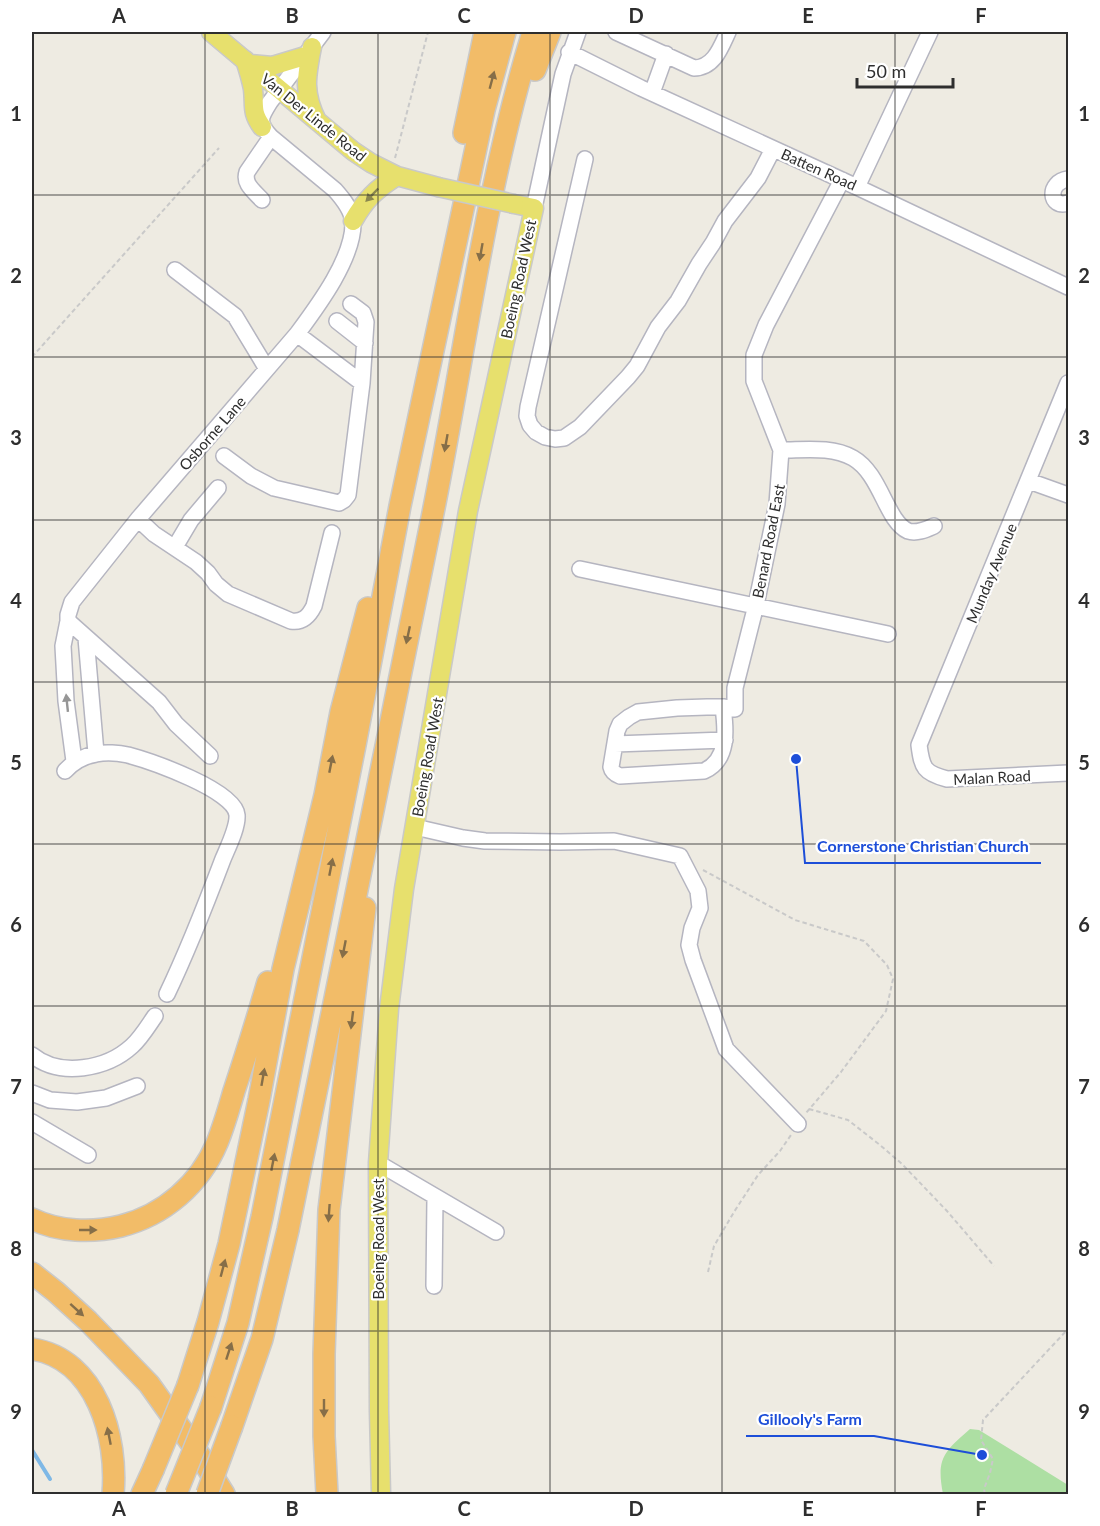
<svg xmlns="http://www.w3.org/2000/svg" width="1100" height="1526" viewBox="0 0 1100 1526" font-family="Lato,sans-serif">
	<rect width="100%" height="100%" fill="#eeebe2"/>
	<path fill="#addfa3" d="M970,1429L979,1430L1068,1485V1494H943C936,1458 944,1452 970,1429Z"/>
	<g fill="none" stroke-linecap="round" stroke-linejoin="round">
		<path stroke="#7eb8e6" stroke-width="4" d="M32,1450L50,1479"/>
		<defs>
			<path id="minor" d="M616,32L694,68C714,68 721,47 728,32
				M569,52L641,88L857,187L1068,287
				M652,93L666,54
				M585,159L528,407L527,416L530,425L536,432L545,437L555,439L564,438L580,427L628,377L637,366L658,327L678,301L699,264L713,243L725,221L758,178L773,149
				M1068,179C1047,182 1049,209 1068,203
				M857,187L930,32
				M262,200C254,191 243,184 247,172L271,137
				M534,208L563,74L578,32
				M175,270L235,316L267,369
				M337,321L365,343
				M297,334L362,383L366,322L363,313L351,304
				M1068,383L919,745C922,768 924,773 947,779L1068,773
				M781,450C805,450 832,446 853,458C881,474 886,521 908,531C917,534 927,529 934,526
				M224,456L251,476L274,488L339,503L344,500L348,495L362,383
				M1029,481L1068,495
				M138,519L154,534L196,562L208,573L216,584L228,594L291,621C303,623 309,616 314,606L332,533
				M175,547L191,520L218,488
				M580,569L888,634
				M68,621L159,702L176,724L210,756
				M86,638L96,753
				M723,707C726,730 729,760 704,771L620,776C615,774 612,772 611,767L617,731L620,724L629,717L638,712L677,708L707,707H723L735,709V688L756,605L777,504L781,450L754,381V355L766,325L842,180
				M615,744L725,740
				M74,761L66,701L63,646L68,621V615L72,602L138,519L297,334C317,307 354,258 353,222C352,210 343,199 335,190L271,137C257,122 260,118 270,102L323,32
				M65,771C73,762 84,756 96,754C105,752 119,753 128,755C150,761 235,790 237,815C238,827 228,847 223,859C206,904 188,950 167,994
				M415,827L463,838L485,841L560,842L614,841L680,856L698,891L700,908L692,928L689,945L693,960L726,1049L798,1124
				M32,1055C60,1078 107,1069 132,1046C141,1038 148,1026 155,1016
				M32,1093L50,1100L77,1102L106,1098L137,1086
				M32,1122L88,1155
				M378,1163L496,1232
				M434,1286L435,1197"/>
			<path id="major" d="M211,32L353,151L371,163L397,176L438,187
				M312,47C306,77 303,93 317,121
				M245,60C248,69 251,79 253,89C255,106 251,112 262,127
				M250,64L272,66L305,56
				M353,221C365,200 376,189 397,176
				M381,1494L379,1411L378,1163L389,1009L404,889L468,511L534,208L514,204"/>
			<path id="highway" d="M535,70L550,32
				M464,133L485,32
				M32,1219C59,1232 92,1233 121,1226C164,1215 200,1184 217,1143C224,1126 229,1108 234,1091C246,1055 257,1019 268,982
				M32,1273L56,1292L88,1321L149,1384L198,1453L224,1494
				M32,1349C97,1359 118,1438 113,1494
				M188,1385L208,1322L229,1244L259,1100L283,969L325,795L341,712L368,608
				M211,1407L238,1323L262,1217L355,745L400,506L484,110L505,32
				M232,1426L262,1339L288,1230C336,991 386,752 433,513C465,352 485,189 533,32
				M142,1494L153,1470
				M327,1494L324,1436V1354L329,1210L365,908"/>
		</defs>
		<use href="#minor" stroke="#b5b5c0" stroke-width="18"/>
		<use href="#major" stroke="#c9c9c9" stroke-width="21"/>
		<use href="#highway" stroke="#c9c9c9" stroke-width="24"/>
		<path stroke="#c9c9c9" stroke-width="2" stroke-dasharray="4.5 3" stroke-linecap="butt" d="M395,158L428,32
			M32,357L219,148
			M703,870L795,920L864,941L887,965L893,979L886,1011L841,1072L806,1113
			M809,1109L848,1120L880,1145L902,1164L947,1211L994,1266
			M708,1272L714,1246L734,1212L758,1175L780,1151L791,1135
			M985,1494L984,1489L990,1473L993,1459L981,1440L983,1420L1068,1329"/>
		<use href="#minor" stroke="#fff" stroke-width="15"/>
		<use href="#major" stroke="#e7e06d" stroke-width="18"/>
		<use href="#highway" stroke="#f2bc68" stroke-width="21"/>
		<defs>
			<path id="major-bridge" d="M438,187L514,204"/>
			<path id="highway-bridge" d="M153,1470L188,1385
				M176,1494L211,1407
				M207,1494L232,1426"/>
		</defs>
		<use href="#major-bridge" stroke="#c9c9c9" stroke-width="21" stroke-linecap="butt"/>
		<use href="#highway-bridge" stroke="#c9c9c9" stroke-width="24" stroke-linecap="butt"/>
		<use href="#major-bridge" stroke="#e7e06d" stroke-width="18"/>
		<use href="#highway-bridge" stroke="#f2bc68" stroke-width="21"/>
	</g>
	<defs><path id="oneway-solid" d="M-6-.8H1V-3.2L6.5 0L1 3.2V.8H-6Z" transform="scale(1.5)"/></defs>
	<g fill="#866e48">
		<use href="#oneway-solid" transform="translate(492 80) rotate(-75)"/>
		<use href="#oneway-solid" transform="translate(481 252) rotate(100)"/>
		<use href="#oneway-solid" transform="translate(446 443) rotate(100)"/>
		<use href="#oneway-solid" transform="translate(408 635) rotate(102)"/>
		<use href="#oneway-solid" transform="translate(331 764) rotate(-79)"/>
		<use href="#oneway-solid" transform="translate(331 867) rotate(-79)"/>
		<use href="#oneway-solid" transform="translate(344 949) rotate(101)"/>
		<use href="#oneway-solid" transform="translate(352 1020) rotate(97)"/>
		<use href="#oneway-solid" transform="translate(263 1077) rotate(-80)"/>
		<use href="#oneway-solid" transform="translate(273 1162) rotate(-79)"/>
		<use href="#oneway-solid" transform="translate(329 1213) rotate(94)"/>
		<use href="#oneway-solid" transform="translate(88 1230)"/>
		<use href="#oneway-solid" transform="translate(223 1268) rotate(-75)"/>
		<use href="#oneway-solid" transform="translate(77 1310) rotate(42)"/>
		<use href="#oneway-solid" transform="translate(229 1351) rotate(-72)"/>
		<use href="#oneway-solid" transform="translate(324 1408) rotate(90)"/>
		<use href="#oneway-solid" transform="translate(109 1436) rotate(-101)"/>
	</g>
	<use fill="#8a874e" href="#oneway-solid" transform="translate(372 195) rotate(134)"/>
	<use fill="#969696" href="#oneway-solid" transform="translate(67 703) rotate(-96)"/>
	<path fill="none" stroke="#2e2e2e" stroke-width="1.5" stroke-opacity="0.55" d="M205,32V1494M378,32V1494M550,32V1494M722,32V1494M895,32V1494M32,195H1068M32,357H1068M32,520H1068M32,682H1068M32,844H1068M32,1006H1068M32,1169H1068M32,1331H1068"/>
	<g text-anchor="middle" dominant-baseline="central" stroke-width="4.5" stroke-linejoin="round" paint-order="stroke">
		<g font-size="15" fill="#2e2e2e" stroke="#fff">
			<text transform="translate(314 117) rotate(39)">Van Der Linde Road</text>
			<text transform="translate(819 169) rotate(24)">Batten Road</text>
			<text transform="translate(518 279) rotate(-78)">Boeing Road West</text>
			<text transform="translate(212 433) rotate(-49)">Osborne Lane</text>
			<text transform="translate(768 541) rotate(-79)">Benard Road East</text>
			<text transform="translate(991 573) rotate(-67)">Munday Avenue</text>
			<text transform="translate(427 757) rotate(-80)">Boeing Road West</text>
			<text transform="translate(992 777) rotate(-3)">Malan Road</text>
			<text transform="translate(378 1239) rotate(-90)">Boeing Road West</text>
		</g>
	</g>
	<path fill="none" stroke="#1d4ed8" stroke-width="2" d="M796 759L805 863H1041M982 1455L874 1436H746"/>
	<g fill="#1d4ed8" stroke="#fff" stroke-width="2">
		<circle cx="796" cy="759" r="6"/>
		<circle cx="982" cy="1455" r="6"/>
	</g>
	<g font-size="16" text-anchor="middle" font-weight="bold" fill="#1d4ed8" stroke="#fff" stroke-width="4.5" stroke-linejoin="round" paint-order="stroke">
		<text x="923" y="852">Cornerstone Christian Church</text>
		<text x="810" y="1425">Gillooly's Farm</text>
	</g>
	<rect width="1100" height="1526" fill="none" stroke="#ffffff" stroke-width="66"/>
	<path d="M857 78v9h96v-9" fill="none" stroke="#2e2e2e" stroke-width="3"/>
	<text x="866" y="78" font-size="18" fill="#2e2e2e" stroke="#ffffff" stroke-width="4.5" paint-order="stroke">50 m</text>
	<rect x="33" y="33" width="1034" height="1460" fill="none" stroke="#2e2e2e" stroke-width="2"/>
	<g font-size="20" text-anchor="middle" font-weight="bold" fill="#2e2e2e">
		<text x="119" y="23">A</text>
		<text x="292" y="23">B</text>
		<text x="464" y="23">C</text>
		<text x="636" y="23">D</text>
		<text x="808" y="23">E</text>
		<text x="981" y="23">F</text>
		<text x="16" y="121">1</text>
		<text x="1084" y="121">1</text>
		<text x="16" y="283">2</text>
		<text x="1084" y="283">2</text>
		<text x="16" y="445">3</text>
		<text x="1084" y="445">3</text>
		<text x="16" y="608">4</text>
		<text x="1084" y="608">4</text>
		<text x="16" y="770">5</text>
		<text x="1084" y="770">5</text>
		<text x="16" y="932">6</text>
		<text x="1084" y="932">6</text>
		<text x="16" y="1094">7</text>
		<text x="1084" y="1094">7</text>
		<text x="16" y="1256">8</text>
		<text x="1084" y="1256">8</text>
		<text x="16" y="1419">9</text>
		<text x="1084" y="1419">9</text>
		<text x="119" y="1516">A</text>
		<text x="292" y="1516">B</text>
		<text x="464" y="1516">C</text>
		<text x="636" y="1516">D</text>
		<text x="808" y="1516">E</text>
		<text x="981" y="1516">F</text>
	</g>
</svg>
